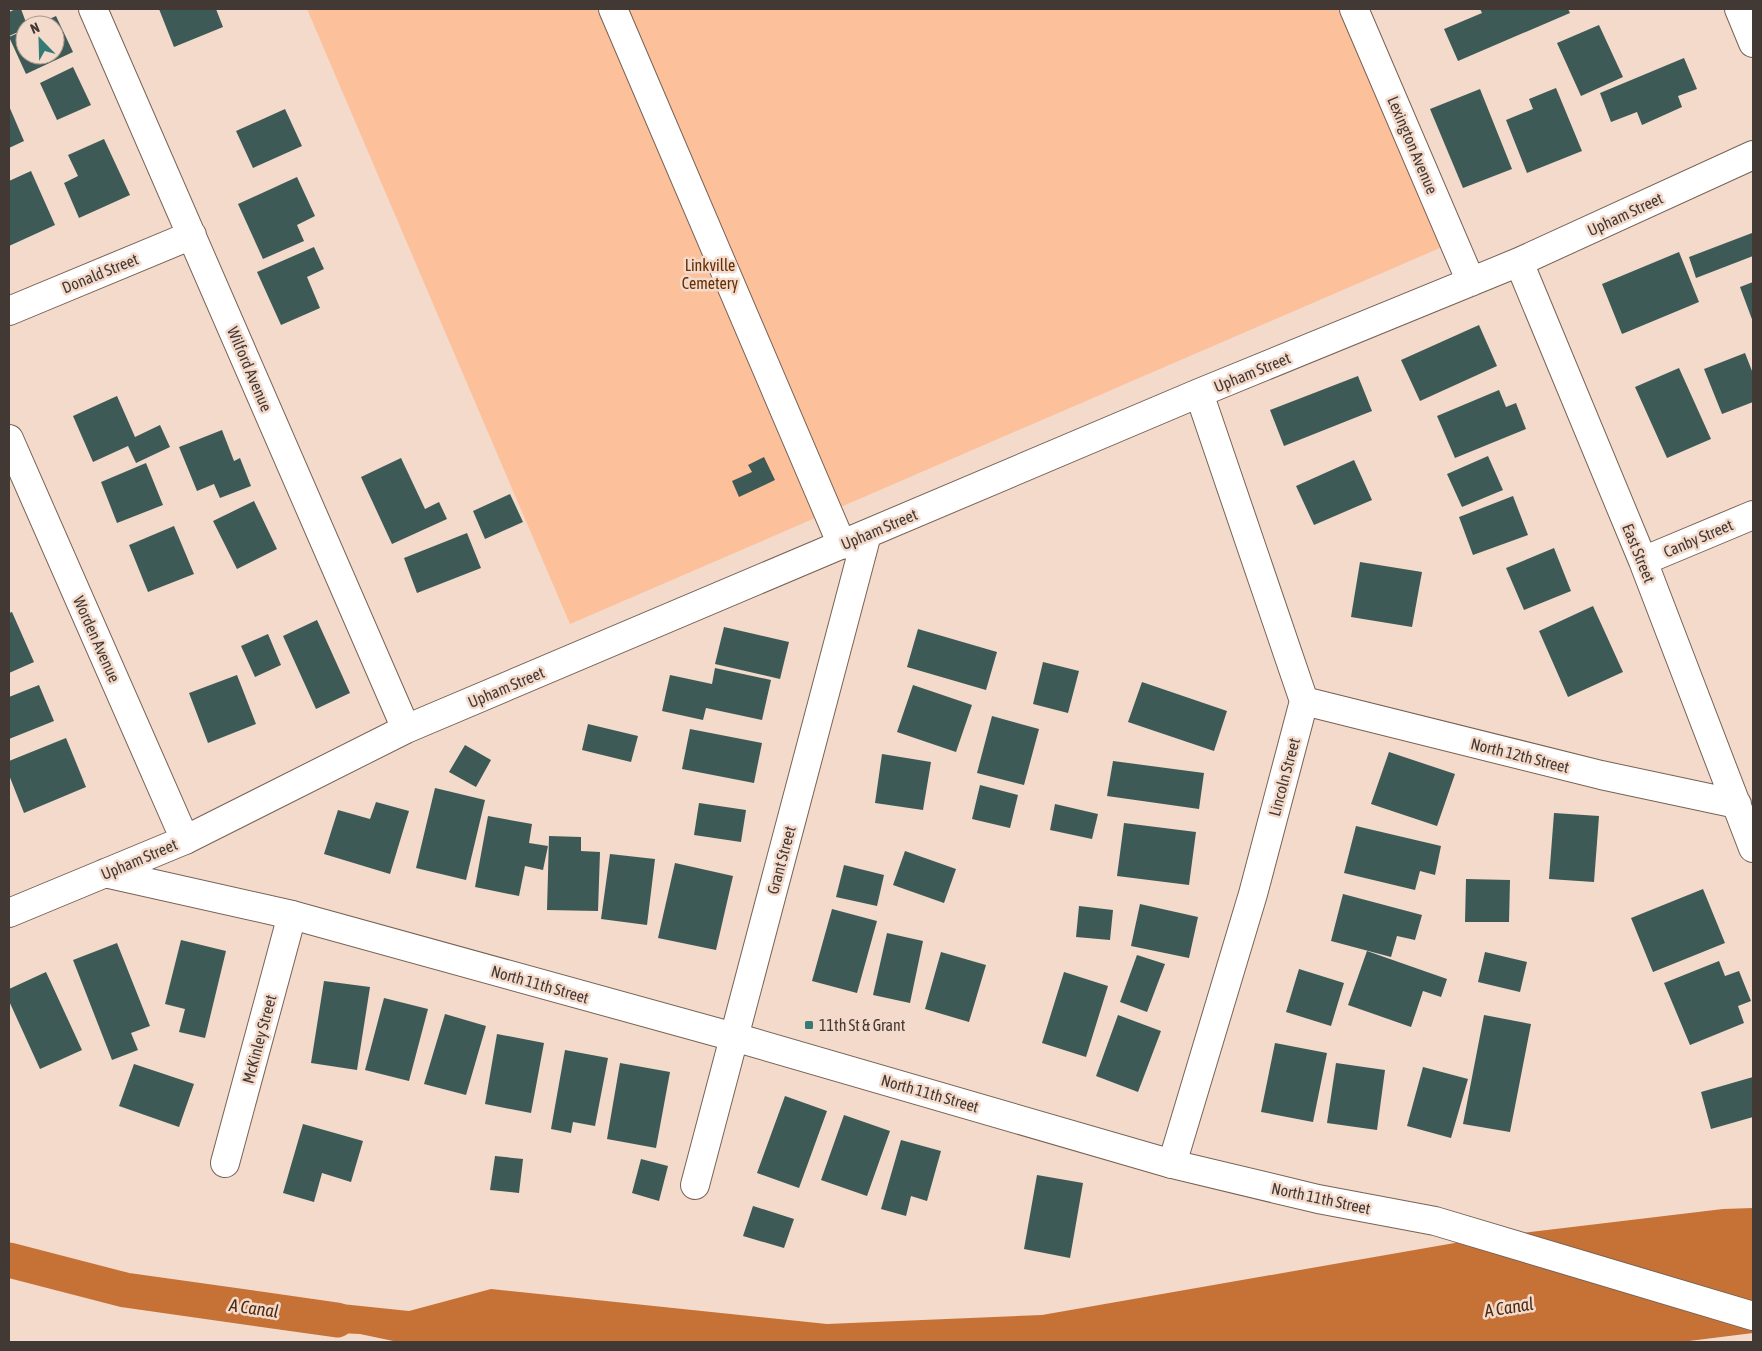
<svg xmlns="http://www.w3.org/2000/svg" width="1762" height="1351" viewBox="0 0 1762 1351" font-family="'Asap Condensed',sans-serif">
	<rect width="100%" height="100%" fill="#f3dacb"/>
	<path fill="#fcc09b" d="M307,9H1367L1463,238L570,624Z"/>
	<path fill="#c67237" d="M1753,1208V1333L1681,1342H398L360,1334L297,1331L289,1313L332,1303L409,1311L491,1289L827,1324L1042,1315L1489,1237L1723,1209Z"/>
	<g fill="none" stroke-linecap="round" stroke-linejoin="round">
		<path stroke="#c67237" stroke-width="35" d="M9,1260L125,1290L337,1320"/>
	</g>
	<path fill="#3e5a57" d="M16,9H21L27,25H25V29L9,36V12Z
		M159,9H216L223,27L174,47Z
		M1480,9H1568L1570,13L1458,61L1444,29L1482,13Z
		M56,16L73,52L26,74L9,37L25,30V55H55V25H36Z
		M1599,25L1623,77L1581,96L1557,43Z
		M1684,58L1697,89L1678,96L1682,107L1642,125L1637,112L1611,122L1600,93Z
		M73,67L91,105L57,120L40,83Z
		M1556,88L1582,151L1527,173L1506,120L1533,109L1529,99Z
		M1480,89L1512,169L1463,188L1430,109Z
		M9,106L24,141L9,148Z
		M285,109L302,146L253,168L236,131Z
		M104,139L130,195L79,218L64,183L78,176L68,155Z
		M31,171L55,225L9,246V181Z
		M297,177L315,216L297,225L304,241L263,259L238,204Z
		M1752,233L1753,256L1696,278L1689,257Z
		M314,247L324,269L307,277L320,308L281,325L257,272Z
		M1679,252L1699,302L1622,334L1602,284Z
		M1753,282V322L1740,287Z
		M1479,325L1497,366L1420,401L1401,360Z
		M1745,353L1752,371H1753V402L1722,414L1704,369Z
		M1679,368L1711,439L1667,458L1635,387Z
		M1358,376L1372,411L1284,446L1270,410Z
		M1499,390L1506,407L1516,403L1526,429L1455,458L1437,416Z
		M117,396L135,437L160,425L170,447L136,463L128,446L93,462L73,416Z
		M222,430L234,461L240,458L251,486L220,498L214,484L197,491L179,447Z
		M1488,456L1503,490L1462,507L1447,474Z
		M764,457L775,480L739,497L732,481L752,472L748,465Z
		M401,458L425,509L439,502L447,519L392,544L361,477Z
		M1354,460L1372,500L1314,525L1296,486Z
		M146,463L163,505L117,523L101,482Z
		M510,494L523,522L485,539L473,511Z
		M1513,496L1528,535L1473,555L1459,517Z
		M254,501L277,549L237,569L213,521Z
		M174,526L194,574L148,592L129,545Z
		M467,533L481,568L417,593L404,558Z
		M1554,548L1571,591L1524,610L1506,568Z
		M1360,562L1422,572L1412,627L1351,617Z
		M1593,606L1623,672L1568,697L1539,631Z
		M12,612L34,662L9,673V613Z
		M317,620L350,693L316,709L283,636Z
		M724,627L789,642L780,679L715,664Z
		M918,629L997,652L986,690L907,667Z
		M268,634L281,665L255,677L241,646Z
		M1043,662L1079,671L1068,713L1033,704Z
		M715,668L771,680L762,720L706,708L703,720L662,711L670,675L712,684Z
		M237,675L256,724L208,743L189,693Z
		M1142,682L1227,711L1214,751L1128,722Z
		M39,685L54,721L9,739V697Z
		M913,685L972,705L956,752L897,732Z
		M992,716L1039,729L1024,785L977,773Z
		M588,724L638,736L631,762L582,750Z
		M690,729L762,743L754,783L682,769Z
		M66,738L86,787L24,813L9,775V761Z
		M465,745L491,760L476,787L449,772Z
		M1389,752L1455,774L1437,826L1371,804Z
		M882,754L931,762L923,810L875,803Z
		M1113,761L1204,773L1199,809L1107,796Z
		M980,785L1018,795L1010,828L972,819Z
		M435,788L485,800L466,880L416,868Z
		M376,802L409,811L390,874L324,854L338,810L370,819Z
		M699,803L746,810L741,842L694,835Z
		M1055,804L1098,814L1092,839L1050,830Z
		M1554,813L1599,816L1594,882L1549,879Z
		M488,816L532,824L529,843L548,846L543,870L525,866L519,896L475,887Z
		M1124,823L1196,832L1189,885L1117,876Z
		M1356,826L1441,846L1435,875L1420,871L1415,890L1344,873Z
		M549,836L581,837V851L600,852L598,911L547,910Z
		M905,851L956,869L944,903L893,885Z
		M610,854L655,859L647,925L601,919Z
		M675,863L733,876L716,950L658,938Z
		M844,865L884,875L877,906L836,897Z
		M1466,879L1510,880L1509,922H1465Z
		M1703,889L1725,943L1653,972L1631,918Z
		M1343,894L1422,915L1415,940L1397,936L1391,957L1331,941Z
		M1140,904L1198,917L1189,958L1131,946Z
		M1079,906L1113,910L1110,940L1076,937Z
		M832,909L877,921L857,993L812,981Z
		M887,933L923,941L910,1003L873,995Z
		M181,940L226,951L205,1038L179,1032L185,1009L165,1004Z
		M117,943L150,1026L131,1033L138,1050L112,1060L73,960Z
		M1367,951L1447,979L1441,997L1423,991L1411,1027L1348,1005Z
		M941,952L986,965L969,1022L925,1009Z
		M1485,952L1527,962L1520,992L1478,982Z
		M1137,955L1165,964L1147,1012L1120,1002Z
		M1719,961L1725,976L1739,971L1751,1001L1738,1006L1744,1023L1690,1045L1664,983Z
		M1299,969L1344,983L1331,1026L1286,1012Z
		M46,972L82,1050L40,1069L9,1001V989Z
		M1064,972L1108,986L1086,1057L1042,1043Z
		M324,981L370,987L357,1070L311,1063Z
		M384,998L428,1009L409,1081L365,1070Z
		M445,1014L486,1026L466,1095L424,1084Z
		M1118,1015L1161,1031L1138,1092L1096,1076Z
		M1484,1015L1531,1024L1510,1132L1463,1124Z
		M497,1034L544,1043L531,1113L485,1104Z
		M1275,1043L1327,1053L1313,1122L1261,1112Z
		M565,1050L608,1058L595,1126L573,1122L571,1133L551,1129Z
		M620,1063L670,1072L656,1148L607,1139Z
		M1336,1063L1385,1070L1377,1130L1327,1123Z
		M134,1064L194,1084L179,1127L119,1106Z
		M1423,1067L1468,1079L1451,1138L1407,1126Z
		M1753,1077V1117L1711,1129L1701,1092Z
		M785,1096L827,1111L799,1188L757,1173Z
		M844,1115L890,1131L867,1196L821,1180Z
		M303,1124L363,1141L351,1182L322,1173L314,1202L283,1193Z
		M901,1140L941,1151L927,1201L911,1196L906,1216L881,1209Z
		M495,1156L523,1159L519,1193L490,1190Z
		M641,1159L668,1166L659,1201L632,1193Z
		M1037,1175L1083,1183L1070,1258L1024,1249Z
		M753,1206L794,1219L784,1248L743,1236Z"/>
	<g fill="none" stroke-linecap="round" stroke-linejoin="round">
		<defs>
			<path id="street" d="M93,9L406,729
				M613,9L842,545
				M1354,9L1471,282
				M1739,9L1753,43
				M1519,262L1643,561L1753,848
				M9,311L192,235
				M9,439L185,840L406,729L1199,393L1519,262L1753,155
				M1643,561L1753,515
				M1304,701L1601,775L1737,804
				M225,1163L292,915
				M1172,1164L1253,894L1304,701L1199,393
				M695,1185L867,534"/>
			<path id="secondary" d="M105,873L292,915L734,1037L1172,1164L1318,1199L1435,1221L1753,1316
				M9,913L185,840"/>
		</defs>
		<use href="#street" stroke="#776255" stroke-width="30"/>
		<use href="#secondary" stroke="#776255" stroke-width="30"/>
		<use href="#street" stroke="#fff" stroke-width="28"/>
		<use href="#secondary" stroke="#fff" stroke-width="28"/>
	</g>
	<rect fill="#337b74" stroke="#f3dacb" stroke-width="2" x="804" y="1020" width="10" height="10" rx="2.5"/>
	<g text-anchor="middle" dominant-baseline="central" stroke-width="5" stroke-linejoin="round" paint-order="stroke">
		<g font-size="16" fill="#433934" stroke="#f3dacb">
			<text transform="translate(1413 145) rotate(67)">Lexington Avenue</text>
			<text transform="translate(1625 214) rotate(-25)">Upham Street</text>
			<text transform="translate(100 273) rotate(-22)">Donald Street</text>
			<text transform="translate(250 369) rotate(67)">Wilford Avenue</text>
			<text transform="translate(1252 372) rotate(-22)">Upham Street</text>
			<text transform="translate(879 529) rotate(-23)">Upham Street</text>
			<text transform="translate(1698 538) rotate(-23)">Canby Street</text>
			<text transform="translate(1639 553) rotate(68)">East Street</text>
			<text transform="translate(97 639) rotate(66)">Worden Avenue</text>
			<text transform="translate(506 687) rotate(-23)">Upham Street</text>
			<text transform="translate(1520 755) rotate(14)">North 12th Street</text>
			<text transform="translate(1284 777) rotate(-75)">Lincoln Street</text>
			<text transform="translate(139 859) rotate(-23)">Upham Street</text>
			<text transform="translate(781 860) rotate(-75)">Grant Street</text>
			<text transform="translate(540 984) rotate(16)">North 11th Street</text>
			<text transform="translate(259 1039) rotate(-75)">McKinley Street</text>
			<text transform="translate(930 1093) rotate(16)">North 11th Street</text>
			<text transform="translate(1321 1198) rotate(12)">North 11th Street</text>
		</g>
		<g font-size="16" fill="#652d00" stroke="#f3dacb">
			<text x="710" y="265">Linkville<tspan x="710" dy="18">Cemetery</tspan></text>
		</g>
		<g font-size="16" fill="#433934" stroke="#f3dacb" text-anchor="start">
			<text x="819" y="1025">11th St &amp; Grant</text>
		</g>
		<g font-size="18" font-style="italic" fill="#4d2a12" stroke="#f3dacb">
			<text transform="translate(1509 1307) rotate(-9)">A Canal</text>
			<text transform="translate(254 1308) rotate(8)">A Canal</text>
		</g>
	</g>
	<rect width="1762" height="1351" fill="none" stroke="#433934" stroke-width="20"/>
	<g transform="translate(40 40) rotate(337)"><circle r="24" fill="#f3dacb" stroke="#ad9a8f"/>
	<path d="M0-4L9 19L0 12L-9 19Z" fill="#337b74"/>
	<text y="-8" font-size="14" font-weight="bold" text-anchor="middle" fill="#433934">N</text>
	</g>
</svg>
